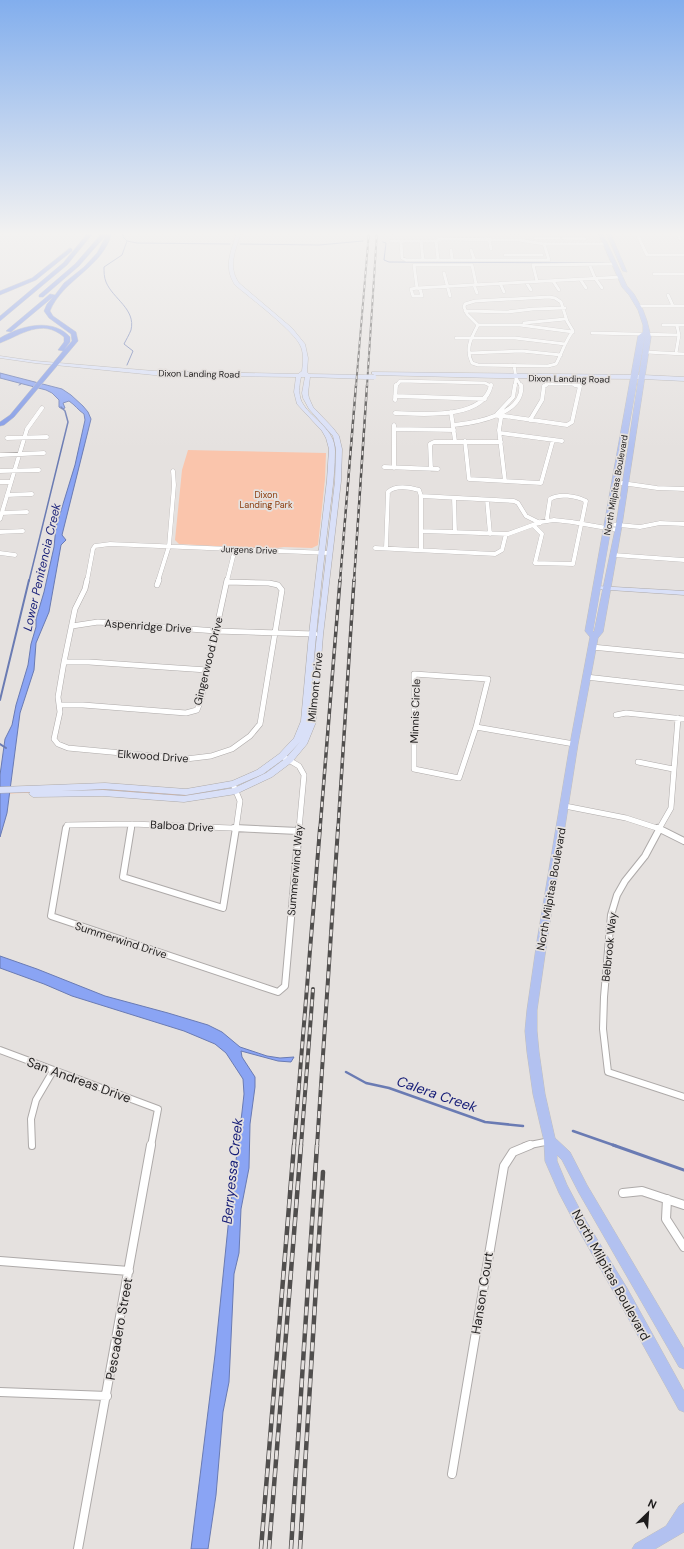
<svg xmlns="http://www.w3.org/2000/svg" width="684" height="1549" viewBox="0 0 684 1549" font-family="'DM Sans',sans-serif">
	<rect width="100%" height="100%" fill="#e5e1df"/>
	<path fill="#fac5ac" d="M188,450L326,453L325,479L318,545L312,548L284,547L269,549L179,544L175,540L182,470Z
		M98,789L194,793L227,790L190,796L70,791L0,794V792Z"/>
	<path fill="#8aa4f4" stroke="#6a7bb3" d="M0,373L62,389L71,395L83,406L88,412L91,419L62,535L66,540L61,545L49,612L36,643L34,670L20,713L7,813L0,837V775L5,739L12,725L16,705L28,665L31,644L36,627V619L44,592L54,547L56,527L75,465L85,420L84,414C78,410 75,405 69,401L63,403L65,408L62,409L59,407V400L52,393L46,390L0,378Z
		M0,956L37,969L105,996L168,1013L208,1025L222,1032L240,1047L267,1056L280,1058L294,1057L291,1062L278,1061L241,1051L242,1057L255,1077V1087L250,1124L249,1168L241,1209L239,1253L234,1274L229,1382L223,1412L216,1495L208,1549H191L215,1355L229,1217L242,1112L244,1094L243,1079L226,1053L215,1044L184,1031L72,996L44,984L0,968Z"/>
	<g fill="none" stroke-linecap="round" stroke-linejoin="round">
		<path stroke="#6a7bb3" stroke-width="1" d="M119,232L123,234V237L127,241L137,243L230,244
			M127,241L122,255L104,267C104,272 104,277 106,282C113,299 136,309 131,330C129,335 126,340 124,344L133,351L127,365
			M383,242L386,243L384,260L389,262L604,263
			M240,244L319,245L363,241
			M19,385L21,384"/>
		<path stroke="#6a7bb3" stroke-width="1.5" d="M29,581L68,422L65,411L61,407"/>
		<path stroke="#6a7bb3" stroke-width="2" d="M0,700L29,580
			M0,744L6,748"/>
		<path stroke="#6a7bb3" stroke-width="2.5" d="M346,1072L366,1083L389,1088L485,1122L523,1126
			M573,1131L616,1146"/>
		<path stroke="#6a7bb3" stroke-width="3" d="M613,1145L684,1170"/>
		<defs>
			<path id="street-far4" d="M505,232L517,233
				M636,232L647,255H684
				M676,232L680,239
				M394,234H486
				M535,238H559
				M563,238L585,239
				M489,239L491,249
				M391,241H436
				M401,241L402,258L406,260H549L544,244
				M421,241L423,260
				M451,250L452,259
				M471,250L474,259
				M505,255H542
				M438,259L436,241L441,239L519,240L544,244H605
				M590,266L595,278L602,288
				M444,273L450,296
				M654,274H684
				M580,279L586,288
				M537,281L533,265L615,264
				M553,281L559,290
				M526,282L531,290
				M500,283L504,292
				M474,285L477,293
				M417,288L420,289L422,296H413L411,289Z
				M417,288L621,277
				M417,288L414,265H472L476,284
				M668,295L673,306
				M549,297L555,298L561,302L567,321L573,331C565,341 562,353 556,364L548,366L478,365L472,363C465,349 471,338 478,325L467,314L464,307L465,304L475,301Z
				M638,306H684
				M465,311L507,312L533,309L565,308
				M524,323L565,319
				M478,325H520L573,332
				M663,325H684
				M592,333L679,335
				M456,338H515L565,344
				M646,352L684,354
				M469,353L522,351L561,355
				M676,353L679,335L677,326
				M514,365L516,378L515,386
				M516,378L521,386
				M396,386L400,381L485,383L491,386
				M544,386L547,384H572L579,386"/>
			<path id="street-far3" d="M395,396L485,399
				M395,400L396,385
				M451,412L455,441
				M395,413C422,414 484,420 491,385
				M497,414L513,397L515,385
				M497,415L567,425L572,422L580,386L575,385
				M497,415L501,418L499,430L505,481
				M530,420L542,400L544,386L546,385
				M394,425V468
				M454,425C475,423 525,414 521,385
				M395,429L454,430
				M500,433L562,441
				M7,438L47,437
				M465,441L469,479L541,483L553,440
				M0,455L44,453
				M384,467L438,469
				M431,469L430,444L434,442H501
				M0,471L39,470
				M0,482H11
				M615,482L657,488L684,489
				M7,495L32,494
				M421,496L514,501L518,503L526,516L540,523
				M454,498L455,532
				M487,500L490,534
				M2,513L27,512
				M0,519L27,429L42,408
				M609,524L640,527L660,523L684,524
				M534,526L542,534L535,563L573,564L586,501C577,496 559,493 550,499L547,518L548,521
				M422,531L508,534L541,522L554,520L572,522L618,530
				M0,532L23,531
				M375,548L495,554L502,550L506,534
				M386,548L388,492C395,485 410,487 419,490L421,496V550
				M0,553L15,555
				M614,555L684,560
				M87,581L93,549L95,546L110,544L329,553
				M158,581L169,546L174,485L173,471
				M227,581L235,549"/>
			<path id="street-far2" d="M87,580L85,589L75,609L64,662L58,697L60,712L54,739L58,744L68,748L186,759L211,756L232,749L250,736L260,724L282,590L278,585L269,583L227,582
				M157,585L159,580
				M72,626L98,622L216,631L315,634
				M592,647L684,656
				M64,662H89L207,670
				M414,674L488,679L476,727L459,778L414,769Z
				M586,677L684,688
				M60,705H83L186,713L197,710L201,700L227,580
				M616,715L626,713L684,719
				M476,727L574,744
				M282,756L299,766L304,775L299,829
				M638,762L673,769
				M233,784L240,801L236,829
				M565,806L626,818L660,829
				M66,829L67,825L132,824L258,829
				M131,829L132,824
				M659,829L671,808L678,718"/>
			<path id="street-far1" d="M66,828L51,916L278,992L285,986L299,828
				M131,828L123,877L223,908L236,828
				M234,828L298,831
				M658,828L684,841
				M660,828L645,856L625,881L617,895L611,915L604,997L603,1029L608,1072L684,1097
				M0,1050L158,1109L151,1146
				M32,1146L31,1119L36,1100L53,1071
				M525,1146L550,1141"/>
			<path id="street" d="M623,1193L642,1191L684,1205
				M667,1199L666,1219L684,1247
				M0,1261L129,1271
				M0,1392L107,1396
				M452,1474L504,1166L513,1152L530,1145
				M78,1549L151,1145"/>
			<path id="secondary" d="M237,232H241C236,250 227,266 239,283L292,328L305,344L308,358L307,372L309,374L365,375L368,377L365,379L310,377L308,393L309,398L313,407L333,428L339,436L342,449L341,481L323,635L316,722L307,744L292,762L272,777L236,794L184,802L103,796L33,797L29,794L30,792L0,793V787L105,783L186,789L232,781L257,770L279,754L294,738L301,721L309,634L327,480L329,449L326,438L322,431L297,404L294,392L296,377L154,375L35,363L0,358V356L35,361L154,371L298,374L302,371C303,363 304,355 301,347C296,332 249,297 235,285C223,266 231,252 237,232ZM301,377H305L302,393L303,398L309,409L333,436L336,449L335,481L317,635L311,693C315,643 320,592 326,542C329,512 335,481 335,451C335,429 313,420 303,404C298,397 299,385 301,377ZM300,742L286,758L266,773L234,788L184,796L103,790L61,791L105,789L186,795L233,787L263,774L285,758Z
				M372,372L643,375L684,377V381L643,379L497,378L374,375L372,374Z
				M597,586L684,591V595L595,589V587Z"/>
			<path id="primary" d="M598,232H602L627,286L634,294L643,310L647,321L651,337L622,525L603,632L598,638L578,744L547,941L537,1010V1031L539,1052L545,1094L555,1138L570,1152L587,1185L684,1349V1369L679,1367L579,1193L562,1160L557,1155V1161L567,1185L586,1221L627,1288L684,1391V1412L679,1410L617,1298L578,1229L559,1193L545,1161L544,1141L533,1094L527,1052L525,1031L527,1010L537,941L570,744L590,637L585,631L638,336L643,332V325L638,310L629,295L622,287ZM645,336L616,525L594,632L593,631Z
				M606,232H610L627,272L623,271Z
				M684,1503V1532L655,1549H632L635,1544L666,1526L679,1506Z"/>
			<path id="highway" d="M89,232H94L67,265L0,321V316L63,263Z
				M103,232H112C104,267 63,279 50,311L53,316L76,332L78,341L14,417L4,425L0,426V422L10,415L63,351L58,350L64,342V337C42,318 21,335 0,343V338C20,326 52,317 70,337V342L64,350L72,341L71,334L49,318L44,311L47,304L53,297L11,332L6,331L50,294L55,295L64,283L84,267L97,253L107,234L79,266L43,297H39V295L75,264Z
				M70,248L72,249V251L36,280L0,295V291L32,278Z"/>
		</defs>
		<use href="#street-far4" stroke="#aeaaa9" stroke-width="3.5"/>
		<use href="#street-far3" stroke="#aeaaa9" stroke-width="4.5"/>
		<use href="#street-far2" stroke="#aeaaa9" stroke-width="6"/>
		<use href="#street-far1" stroke="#aeaaa9" stroke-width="8"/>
		<use href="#street" stroke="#aeaaa9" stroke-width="10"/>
		<use href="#secondary" stroke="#aeaaa9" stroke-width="1"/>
		<use href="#primary" stroke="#c0bfbf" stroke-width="1"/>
		<use href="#highway" stroke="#c0bfbf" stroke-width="1"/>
		<use href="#street-far4" stroke="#fff" stroke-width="3"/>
		<use href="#street-far3" stroke="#fff" stroke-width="4"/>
		<use href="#street-far2" stroke="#fff" stroke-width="5"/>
		<use href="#street-far1" stroke="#fff" stroke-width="6"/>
		<use href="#street" stroke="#fff" stroke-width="8"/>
		<use href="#secondary" fill="#d9e0f8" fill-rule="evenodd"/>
		<use href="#primary" fill="#b2c1f0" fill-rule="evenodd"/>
		<use href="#highway" fill="#7f98e6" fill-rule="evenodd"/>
		<defs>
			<path id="rail-far4" d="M356,386L369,232
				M367,386L377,232"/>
			<path id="rail-far3" d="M340,581L356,385
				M354,581L367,385"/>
			<path id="rail-far2" d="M320,829L340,580
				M338,829L354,580"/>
			<path id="rail-far1" d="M294,1146L320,828
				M301,1146L313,989
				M317,1146L338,828"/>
			<path id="rail" d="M261,1549L294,1145
				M269,1549L301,1145
				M291,1549L317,1145
				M300,1549L323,1172"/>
		</defs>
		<use href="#rail-far4" stroke="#504e4d" stroke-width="2"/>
		<use href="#rail-far3" stroke="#504e4d" stroke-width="2.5"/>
		<use href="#rail-far2" stroke="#504e4d" stroke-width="3.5"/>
		<use href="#rail-far1" stroke="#504e4d" stroke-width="4"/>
		<use href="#rail" stroke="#504e4d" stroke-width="4.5"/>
		<use href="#rail-far4" stroke="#e5e1df" stroke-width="1" stroke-dasharray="3.5" stroke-linecap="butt"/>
		<use href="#rail-far3" stroke="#e5e1df" stroke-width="1.5" stroke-dasharray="4.5" stroke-linecap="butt"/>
		<use href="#rail-far2" stroke="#e5e1df" stroke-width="2" stroke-dasharray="5.5" stroke-linecap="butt"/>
		<use href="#rail-far1" stroke="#e5e1df" stroke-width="2.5" stroke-dasharray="7" stroke-linecap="butt"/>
		<use href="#rail" stroke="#e5e1df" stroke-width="3" stroke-dasharray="9" stroke-linecap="butt"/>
		<defs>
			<path id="secondary-bridge" d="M365,377H374"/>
		</defs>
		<use href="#secondary-bridge" stroke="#aeaaa9" stroke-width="5" stroke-linecap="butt"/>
		<use href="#secondary-bridge" stroke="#d9e0f8" stroke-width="4.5"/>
	</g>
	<linearGradient id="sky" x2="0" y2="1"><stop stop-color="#82aeed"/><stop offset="0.52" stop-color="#f3f2f1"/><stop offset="1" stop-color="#f3f2f1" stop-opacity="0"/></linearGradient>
	<rect width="684" height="449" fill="url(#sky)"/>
	<g text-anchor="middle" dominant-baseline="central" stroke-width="3.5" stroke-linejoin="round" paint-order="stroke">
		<g font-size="9" fill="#1e1c1c" stroke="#e5e1df">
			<text transform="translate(199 374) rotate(1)">Dixon Landing Road</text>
			<text transform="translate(569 379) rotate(1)">Dixon Landing Road</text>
			<text transform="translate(616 485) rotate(-80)">North Milpitas Boulevard</text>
			<text transform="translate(249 550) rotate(2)">Jurgens Drive</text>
		</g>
		<g font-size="9" fill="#8b3c0d" stroke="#e5e1df">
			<text x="266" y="495">Dixon<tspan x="266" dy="10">Landing Park</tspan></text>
		</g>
		<g font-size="11" fill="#1e1c1c" stroke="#e5e1df">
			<text transform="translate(148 626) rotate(4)">Aspenridge Drive</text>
			<text transform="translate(208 661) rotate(-76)">Gingerwood Drive</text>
			<text transform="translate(315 687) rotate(-84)">Milmont Drive</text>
			<text transform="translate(415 711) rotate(-88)">Minnis Circle</text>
			<text transform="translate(153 756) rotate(4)">Elkwood Drive</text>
			<text transform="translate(182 826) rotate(3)">Balboa Drive</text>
			<text transform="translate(295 870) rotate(-85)">Summerwind Way</text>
			<text transform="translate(551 889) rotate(-80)">North Milpitas Boulevard</text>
			<text transform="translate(121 940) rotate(18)">Summerwind Drive</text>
			<text transform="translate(609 947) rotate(-84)">Belbrook Way</text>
		</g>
		<g font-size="12" font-style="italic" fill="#141b76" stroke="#e5e1df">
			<text transform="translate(42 567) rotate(-77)">Lower Penitencia Creek</text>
		</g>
		<g font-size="13" fill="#1e1c1c" stroke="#e5e1df">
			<text transform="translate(79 1080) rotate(20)">San Andreas Drive</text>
			<text transform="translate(611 1275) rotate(61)">North Milpitas Boulevard</text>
			<text transform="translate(482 1293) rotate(-81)">Hanson Court</text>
			<text transform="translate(119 1329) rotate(-80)">Pescadero Street</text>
		</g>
		<g font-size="14" font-style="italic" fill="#141b76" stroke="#e5e1df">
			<text transform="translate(437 1094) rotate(19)">Calera Creek</text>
			<text transform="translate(232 1171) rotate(-84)">Berryessa Creek</text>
		</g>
	</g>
	<g transform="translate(648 1513) rotate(25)" stroke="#e5e1df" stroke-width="3" paint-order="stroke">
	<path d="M0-3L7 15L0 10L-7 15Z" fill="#1e1c1c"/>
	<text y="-6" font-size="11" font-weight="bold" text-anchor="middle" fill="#1e1c1c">N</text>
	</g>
</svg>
